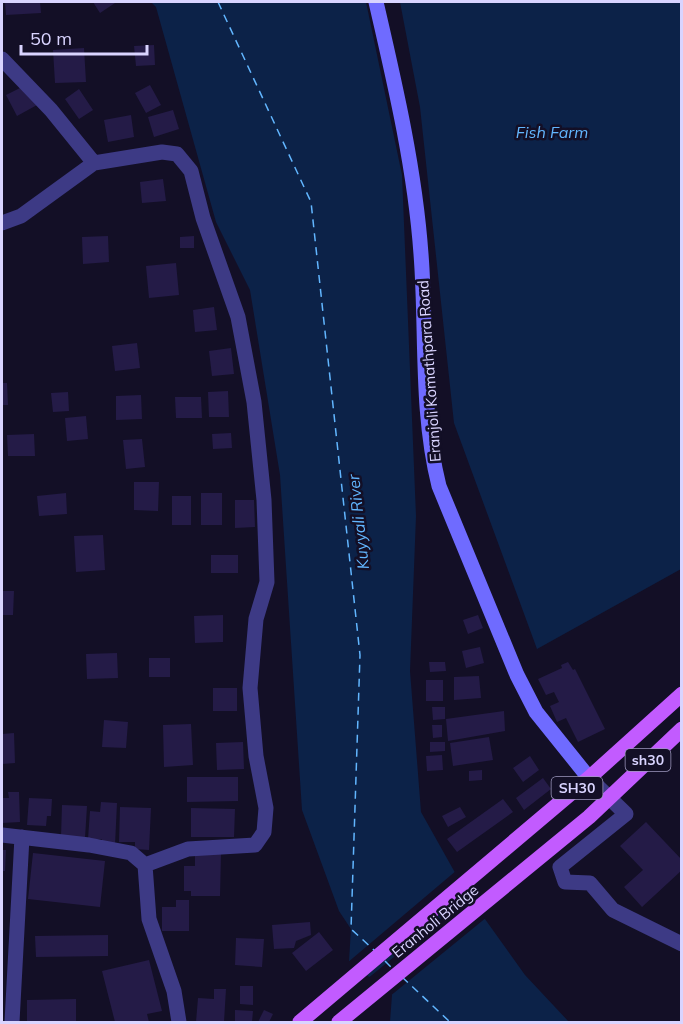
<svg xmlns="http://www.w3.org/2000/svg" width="683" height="1024" viewBox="0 0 683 1024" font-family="Mulish,sans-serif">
	<rect width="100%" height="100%" fill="#130f26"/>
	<path fill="#0c2248" d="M151,2H366L402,175L416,516L410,671L421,812L467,894L525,975L569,1022H390L392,995L349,961L351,929L339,911L302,810L280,475L250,290L216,222L156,7Z
		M400,2H681V569L537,649L454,423L420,107Z"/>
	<path fill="#130f26" d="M457,870L468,890L365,977L347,963Z
		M471,894L487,917L389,997L367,979Z"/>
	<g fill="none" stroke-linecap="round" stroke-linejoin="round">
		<path stroke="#62b6ff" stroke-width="1.5" stroke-dasharray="8 6" stroke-linecap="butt" d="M218,2L311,202L360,655L351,929L375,951
			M385,961L392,968
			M402,977L450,1022"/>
	</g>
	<path fill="#241b47" d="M5,2H40L41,13L6,15Z
		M93,2H114L115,3L100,13Z
		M154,45L155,65L136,66L134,46Z
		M84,48L86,82L55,83L53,50Z
		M26,85L37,105L17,116L6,95Z
		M150,85L161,105L146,113L135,93Z
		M79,89L93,110L79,119L65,99Z
		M173,110L179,129L154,137L148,117Z
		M131,115L134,137L108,142L104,120Z
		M163,179L166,201L142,203L140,182Z
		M108,236L109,262L83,264L82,237Z
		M194,236V248H180V237Z
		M176,263L179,295L149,298L146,266Z
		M214,307L217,330L195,332L193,310Z
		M137,343L140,368L115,371L112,346Z
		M231,348L234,374L212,376L209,351Z
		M2,383H7L8,405H2Z
		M228,391L229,417H209L208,392Z
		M68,392L69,411L53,412L51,393Z
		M141,395L142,419L116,420V396Z
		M175,397H201L202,418H176Z
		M86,416L88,439L67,441L65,418Z
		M231,433L232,448L213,449L212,434Z
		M34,434L35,456H8L7,435Z
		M142,439L145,467L126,469L123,440Z
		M134,482H159L158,511L134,510Z
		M66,493L67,514L39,516L37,496Z
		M201,493H222V525H201Z
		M172,496H191V525H172Z
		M235,500H254L255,527L235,528Z
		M103,535L105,570L76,572L74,536Z
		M211,555H238V573H211Z
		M2,591H14L13,615H2Z
		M223,615V642L195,643L194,616Z
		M478,615L483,628L468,634L463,620Z
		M480,647L484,663L466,668L462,651Z
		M117,653L118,678L87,679L86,654Z
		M149,658H170V677H149Z
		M429,662H445L446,671L430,672Z
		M568,662L573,670L575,669L605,729L578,742L566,718L557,722L550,706L559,702L554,692L546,695L538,679L562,668L561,665Z
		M479,676L481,698L454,700V677Z
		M426,680H443V701H426Z
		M213,688H237V711H213Z
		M432,707H445V719L433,720Z
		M504,711L505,731L448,741L446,719Z
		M104,720L128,722L126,748L102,747Z
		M191,724L193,765L164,767L163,725Z
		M432,725H442V737L433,738Z
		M14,733L15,763L2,764V734Z
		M489,737L493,760L453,766L450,743Z
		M243,742L244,769L217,770L216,743Z
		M430,742H445V751L430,752Z
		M442,755L443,770L427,771L426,756Z
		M530,756L539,770L523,782L513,768Z
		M482,770V780L469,781V771Z
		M187,777H238V801L187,802Z
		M543,778L551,789L524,810L516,798Z
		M8,792H19L20,822L2,823V798H9Z
		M29,798L52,799L51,816H47L46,826L27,825Z
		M503,799L513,812L457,852L447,839Z
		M101,802L117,803L115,845H102V839H88L90,811L100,812Z
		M62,805L87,806L85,838L61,837Z
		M120,807L151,808L149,850L135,849V842H119Z
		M460,807L466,817L448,827L442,816Z
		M191,808L235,809L234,837H191Z
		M646,822L682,860V870L642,907L624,887L643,870L620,846Z
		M2,850H6L5,871H2Z
		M33,853L105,861L100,907L28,899Z
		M195,853H221L220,896H191V891H184V866H195Z
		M176,900H189V931H162V907H176Z
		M310,922L311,935L296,941L294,948L274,949L272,925Z
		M319,932L333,950L306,971L292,953Z
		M108,935V956L36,957L35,936Z
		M236,938L264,939L262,967L235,965Z
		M149,960L162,1011L147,1014L149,1022H115L102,971Z
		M240,986H253V1005L240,1004Z
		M214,989H226L224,1022H196L198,998L214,999Z
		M76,999V1022H27V1000Z
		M235,1010L253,1011L252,1022H235Z
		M264,1010L273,1014L269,1022H258Z"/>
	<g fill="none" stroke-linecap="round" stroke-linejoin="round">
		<path stroke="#3d3a85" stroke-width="15" d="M2,59L51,110L94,163
			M2,223L21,216L94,163L162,152L177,154L191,171L203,218L238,317L254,402L264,500L267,582L256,619L250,688L256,756L266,808L264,832L255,845L188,849L145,865
			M589,778L626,814L560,867L565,882L590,883L613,910L682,944
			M2,835L89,845L131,853L145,865L149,919L174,991L179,1022
			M12,1022L22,837"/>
		<path stroke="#6f6bff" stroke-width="15" d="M376,2C395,84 415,169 421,254C427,330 420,411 439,486L517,675L536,712L589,778"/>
		<path stroke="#c25bff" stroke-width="15" d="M300,1022L589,778L682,694
			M339,1022L589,817L682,729"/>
	</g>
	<g text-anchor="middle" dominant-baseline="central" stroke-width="5" stroke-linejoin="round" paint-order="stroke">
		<g fill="#130f26" stroke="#9e99be" stroke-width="1.5">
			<rect x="625.5" y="749" width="45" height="22" rx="4.5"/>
			<rect x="551.5" y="777" width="51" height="22" rx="4.5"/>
		</g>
		<g font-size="14" font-weight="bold" fill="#d9d4ff">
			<text x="648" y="760">sh30</text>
			<text x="577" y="788">SH30</text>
		</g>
		<g font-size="15" fill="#d9d4ff" stroke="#130f26">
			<text transform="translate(429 371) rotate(-94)">Eranjoli Komathpara Road</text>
			<text transform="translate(435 921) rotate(-39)">Eranholi Bridge</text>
		</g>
		<g font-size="16" font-style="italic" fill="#62b6ff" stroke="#130f26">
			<text x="552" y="132">Fish Farm</text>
			<text transform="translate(358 522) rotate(-96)">Kuyyali River</text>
		</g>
	</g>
	<rect width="683" height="1024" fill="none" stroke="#d9d4ff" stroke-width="6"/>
	<path d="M21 45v9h126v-9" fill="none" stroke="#d9d4ff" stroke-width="3"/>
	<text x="30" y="45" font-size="18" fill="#d9d4ff" stroke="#130f26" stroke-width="4.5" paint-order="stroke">50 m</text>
</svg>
